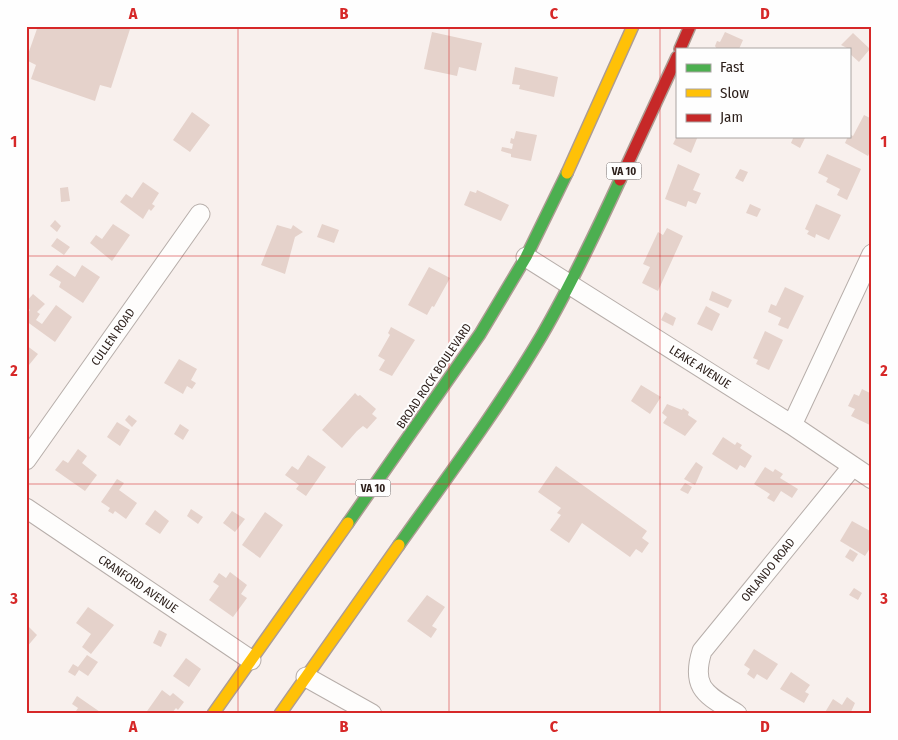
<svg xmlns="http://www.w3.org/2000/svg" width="898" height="740" viewBox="0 0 898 740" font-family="'Fira Sans Condensed',sans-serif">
	<rect width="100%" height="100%" fill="#f8f0ed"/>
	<path fill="#e5d2cb" d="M38,26H131L111,88L100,85L95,101L31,79L36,65L26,60Z
		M432,32L482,43L476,71L459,67L457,76L424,69Z
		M725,32L743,40L739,49H717L715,46L717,41L720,42Z
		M853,33L870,49L859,62L849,53V49L841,45Z
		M515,67L558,77L554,97L519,89L520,85L512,84Z
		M192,112L210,125L190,152L173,140Z
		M864,115L872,119V148L868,156L845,143L849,134L853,136Z
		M516,131L537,135L531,161L511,157V154L501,151L502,147L512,149L513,144L510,143L511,138L514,139Z
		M677,136H698L691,153L673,144Z
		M794,136L805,138L800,148L791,143Z
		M827,154L861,169L847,200L837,195L840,189L826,182L828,178L818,173Z
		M678,164L700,174L693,190L701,193L696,204L688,201L686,207L665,199Z
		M740,169L748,172L743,182L735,178Z
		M143,182L159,193L152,204L155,206L151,211L149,209L143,219L120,202L126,194L132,198Z
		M68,187L70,201L61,202L60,188Z
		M477,190L509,205L501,221L464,205L470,191L476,193Z
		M750,204L761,209L757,217L746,213Z
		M816,204L841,215L829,240L816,234L815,238L807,234L809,231L805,229Z
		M55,220L61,226L57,232L50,226Z
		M113,224L130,235L112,261L90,243L96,235L102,239Z
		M322,224L339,230L334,243L317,237Z
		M277,225L291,229L293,225L303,232L295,237L285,274L261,265Z
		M667,228L683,236L658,291L642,283L650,267L643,264L658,232L663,235Z
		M57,238L70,247L64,255L51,246Z
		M57,265L75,277L82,265L100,277L83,303L59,287L61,282L49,275Z
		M429,267L450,278L434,307L432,306L427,315L408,305Z
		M785,287L804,296L788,329L778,325L781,318L768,312L771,304L776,306Z
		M712,291L732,300L728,308L709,300Z
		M33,294L45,304L37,312L40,314L36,320L42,324L56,305L72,317L55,342L26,321V316L30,310L26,306V302Z
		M706,306L720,314L712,331L697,324Z
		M665,312L676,318L673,326L661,320Z
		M391,327L415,340L392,376L379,370L385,360L378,356L390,335L388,333Z
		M765,331L783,340L769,370L756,364L758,360L753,358Z
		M26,345L38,354L29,365L26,363Z
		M179,359L197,369L191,380L196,383L192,389L187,386L183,394L164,383Z
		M641,385L661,397L650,414L631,401Z
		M862,389L872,394V426L851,416L855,409L848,406L854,394L859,396Z
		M355,393L358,396L360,395L376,409L372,414L377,418L367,429L363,426L357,431L342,448L322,430Z
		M667,404L682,410L683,408L689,412L688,415L697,421L685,436L663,423L667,417L662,413Z
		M129,415L137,421L132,427L125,420Z
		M117,422L130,430L120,446L107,437Z
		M180,424L189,430L183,440L174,434Z
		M723,437L735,445L737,442L742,445L740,448L752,456L745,468L740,465L737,470L712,454Z
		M78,449L87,456L82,463L97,475L85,491L55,470L63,460L68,463Z
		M308,455L326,467L306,496L296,489L299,485L285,475L292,466L298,470Z
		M696,462L703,467L695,485L684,479Z
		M556,466L647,531L642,538L649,543L642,553L636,549L630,557L582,523L569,543L550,530L561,515L557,513L561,508L538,492Z
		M765,467L773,472L775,469L783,474L780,478L798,489L792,498L781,491L774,502L767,498L770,494L754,484Z
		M117,479L124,483L119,490L137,503L126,519L115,511L113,514L108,511L110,508L101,502Z
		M685,483L692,487L688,494L680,490Z
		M191,509L203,517L198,524L187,516Z
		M155,510L169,521L160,534L145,524Z
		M232,511L245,519L235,532L223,523Z
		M265,512L283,525L260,558L242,545Z
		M852,521L872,532V545L865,556L840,541Z
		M850,549L858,554L853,562L845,557Z
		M230,572L247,585L241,594L247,598L233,617L209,600L219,586L213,582L219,573L226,578Z
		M854,588L862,593L858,600L849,595Z
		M427,595L445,607L432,626L437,629L431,638L407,621Z
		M88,607L114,625L91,654L82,647L91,634L76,623Z
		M28,626L37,635L26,648V628Z
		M159,630L167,634L161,647L153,643Z
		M754,649L778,664L767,680L757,674L754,679L747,674L750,669L744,665Z
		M87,655L98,662L88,676L79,670L75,676L68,672L73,664L78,667Z
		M186,658L201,669L189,687L173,676Z
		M791,672L810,685L805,692L809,694L804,703L780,689Z
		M162,690L170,696L173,693L184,702L178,710L176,708L171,714H145Z
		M77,696L103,714H74L78,708L72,704Z
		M847,697L855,703L850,714H824L833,699L842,705Z"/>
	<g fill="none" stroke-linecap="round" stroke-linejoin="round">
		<defs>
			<path id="street" d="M526,257L792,425L872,479
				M792,425L872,254
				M26,460L200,214
				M26,508L251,660
				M306,677L372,714
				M737,714C708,695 690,690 702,651L852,467"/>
			<path id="fast" d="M348,523L480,334L526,257L567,173
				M399,545C448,476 499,408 542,335C571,285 596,232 620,180"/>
			<path id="slow" d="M567,173L633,26
				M213,714L348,523
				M280,714L399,545"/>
			<path id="jam" d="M680,49L690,26
				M620,180L677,57"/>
		</defs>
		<use href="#street" stroke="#b7aeaa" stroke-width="21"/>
		<use href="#fast" stroke="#ad9c93" stroke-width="14"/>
		<use href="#slow" stroke="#ad9c93" stroke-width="14"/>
		<use href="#jam" stroke="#ad9c93" stroke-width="14"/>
		<use href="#street" stroke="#fefdfc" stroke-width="19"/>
		<use href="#fast" stroke="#4caf50" stroke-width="11"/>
		<use href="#slow" stroke="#ffc107" stroke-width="11"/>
		<use href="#jam" stroke="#c62828" stroke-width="11"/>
	</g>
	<path fill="none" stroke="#d62828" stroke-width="1" stroke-opacity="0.55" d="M238,26V714M449,26V714M660,26V714M26,256H872M26,484H872"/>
	<g text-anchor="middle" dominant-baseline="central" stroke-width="4" stroke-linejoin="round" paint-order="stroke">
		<g fill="#fefefe" stroke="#6a615e" stroke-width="1">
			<rect x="606.5" y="162.5" width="35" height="17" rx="4"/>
			<rect x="355.5" y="479.5" width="35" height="17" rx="4"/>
		</g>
		<g font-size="11" font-weight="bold" fill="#2b1e19">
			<text x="624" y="171">VA 10</text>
			<text x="373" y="488">VA 10</text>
		</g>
		<g font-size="12" fill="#2b1e19" stroke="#fefefe">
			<text transform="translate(113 337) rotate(-55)">CULLEN ROAD</text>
			<text transform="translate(700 367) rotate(32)">LEAKE AVENUE</text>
			<text transform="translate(434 376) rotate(-56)">BROAD ROCK BOULEVARD</text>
			<text transform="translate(768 570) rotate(-51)">ORLANDO ROAD</text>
			<text transform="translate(138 584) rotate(34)">CRANFORD AVENUE</text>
		</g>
	</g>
	<rect width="898" height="740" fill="none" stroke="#fefefe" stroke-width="55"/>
	<rect x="676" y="48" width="175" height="90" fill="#fefefe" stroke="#aaa4a2"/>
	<rect x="686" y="64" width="25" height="8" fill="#4caf50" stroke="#aaa4a2"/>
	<text x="720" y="72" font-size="15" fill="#2b1e19">Fast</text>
	<rect x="686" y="89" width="25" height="8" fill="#ffc107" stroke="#aaa4a2"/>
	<text x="720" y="98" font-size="15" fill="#2b1e19">Slow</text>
	<rect x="686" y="114" width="25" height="8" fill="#c62828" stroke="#aaa4a2"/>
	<text x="720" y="122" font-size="15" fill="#2b1e19">Jam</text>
	<rect x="28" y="28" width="842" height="684" fill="none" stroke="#d62828" stroke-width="2"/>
	<g font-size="16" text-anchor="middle" font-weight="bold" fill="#d62828">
		<text x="133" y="19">A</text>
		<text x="344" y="19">B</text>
		<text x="554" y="19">C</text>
		<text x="765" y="19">D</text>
		<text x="14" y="147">1</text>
		<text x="884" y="147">1</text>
		<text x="14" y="376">2</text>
		<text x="884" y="376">2</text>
		<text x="14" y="604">3</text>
		<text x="884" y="604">3</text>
		<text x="133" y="732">A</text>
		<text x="344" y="732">B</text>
		<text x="554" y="732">C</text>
		<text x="765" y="732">D</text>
	</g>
</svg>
